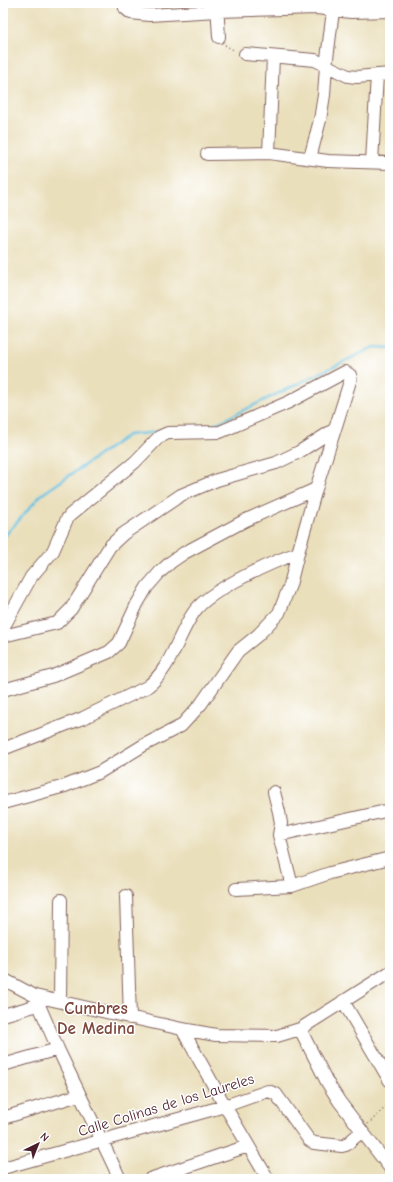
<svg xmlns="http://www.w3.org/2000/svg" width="393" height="1182" viewBox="0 0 393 1182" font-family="'Comic Neue',sans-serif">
	<rect width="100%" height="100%" fill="#fff"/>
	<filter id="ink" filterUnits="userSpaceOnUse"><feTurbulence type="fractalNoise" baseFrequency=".025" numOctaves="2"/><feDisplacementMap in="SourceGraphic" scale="8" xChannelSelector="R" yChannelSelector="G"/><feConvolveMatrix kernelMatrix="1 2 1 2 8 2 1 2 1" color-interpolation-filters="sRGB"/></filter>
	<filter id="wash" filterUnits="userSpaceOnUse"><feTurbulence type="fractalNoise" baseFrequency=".012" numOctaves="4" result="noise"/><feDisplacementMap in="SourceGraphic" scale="16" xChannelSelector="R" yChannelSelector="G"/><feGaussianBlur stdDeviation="0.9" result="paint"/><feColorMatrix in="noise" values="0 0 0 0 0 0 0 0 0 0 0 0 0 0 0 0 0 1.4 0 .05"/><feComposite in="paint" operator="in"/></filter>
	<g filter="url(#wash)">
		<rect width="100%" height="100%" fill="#eadfbb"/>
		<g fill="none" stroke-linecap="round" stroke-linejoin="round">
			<path stroke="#65c1e3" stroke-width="2.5" d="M196,427L213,425L374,347L390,348
				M3,538L41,495L128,435L158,432"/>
		</g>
	</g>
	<g filter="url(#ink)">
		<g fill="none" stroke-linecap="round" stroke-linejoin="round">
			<defs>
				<path id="minor" d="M124,3L125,8L131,13L149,15L217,11L317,8L351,12L390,11
					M217,4L219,37
					M245,54L315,60L348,76L357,77L390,74
					M269,153L273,57
					M207,154L269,153L328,161L390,163
					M310,158L320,120L324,95L326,66L334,3
					M372,162L377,75
					M3,628L31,577L53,551L67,519L70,515L135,462L159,437L168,433L220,432L289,402L345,372L350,375L351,378L335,429
					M3,636L57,623L71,609L110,546L123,534L181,495L217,480L276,463L299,452L335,429L316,489L298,553C272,562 209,590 194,612C177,636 172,668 147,687L83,718L3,749
					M3,690L53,676L109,652L119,643L137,604L147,587L160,572L171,562L184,553L246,520L316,489
					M274,792L279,812L281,823L279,835L292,886
					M3,803L65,786L100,772L144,745L181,726L201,704L238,651L258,635L279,613L290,585L298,553
					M279,835L390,810
					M236,889L292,886L330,873L390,858
					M126,896L130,1018
					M3,979L35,996L182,1029L216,1035L277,1036L300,1029L390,972
					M35,996L58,1049L120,1179
					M60,1001L61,900
					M343,1001L390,1081
					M3,1015L38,1005
					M182,1029L225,1106L268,1179
					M300,1029L327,1082L339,1101L390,1168
					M3,1065L58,1049
					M3,1118L79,1095
					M3,1168L225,1106L268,1091L276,1094L309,1140L314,1143L342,1146L346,1145L362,1131
					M150,1179L248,1146"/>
			</defs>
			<use href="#minor" stroke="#82625d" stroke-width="14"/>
			<path stroke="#82625d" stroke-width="1.5" stroke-dasharray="1 3" stroke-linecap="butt" d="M225,45L235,51
				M368,1124L390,1103"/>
			<use href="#minor" stroke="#fff" stroke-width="12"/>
		</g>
	</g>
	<g text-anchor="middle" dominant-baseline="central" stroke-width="3" stroke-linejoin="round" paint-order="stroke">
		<g font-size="15" fill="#4a1f2b" stroke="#fff">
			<text transform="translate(166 1105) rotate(-17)">Calle Colinas de los Laureles</text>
		</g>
		<g font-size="17" font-weight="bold" fill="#7d493e" stroke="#fff">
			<text x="96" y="1008">Cumbres<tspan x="96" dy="20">De Medina</tspan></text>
		</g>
	</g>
	<rect width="393" height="1182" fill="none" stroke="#fff" stroke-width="16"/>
	<g transform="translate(38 1144) rotate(43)" stroke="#ffffff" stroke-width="3" paint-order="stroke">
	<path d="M0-3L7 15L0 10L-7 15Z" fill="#4a1f2b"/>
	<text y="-6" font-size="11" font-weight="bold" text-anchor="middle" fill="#4a1f2b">N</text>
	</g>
</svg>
